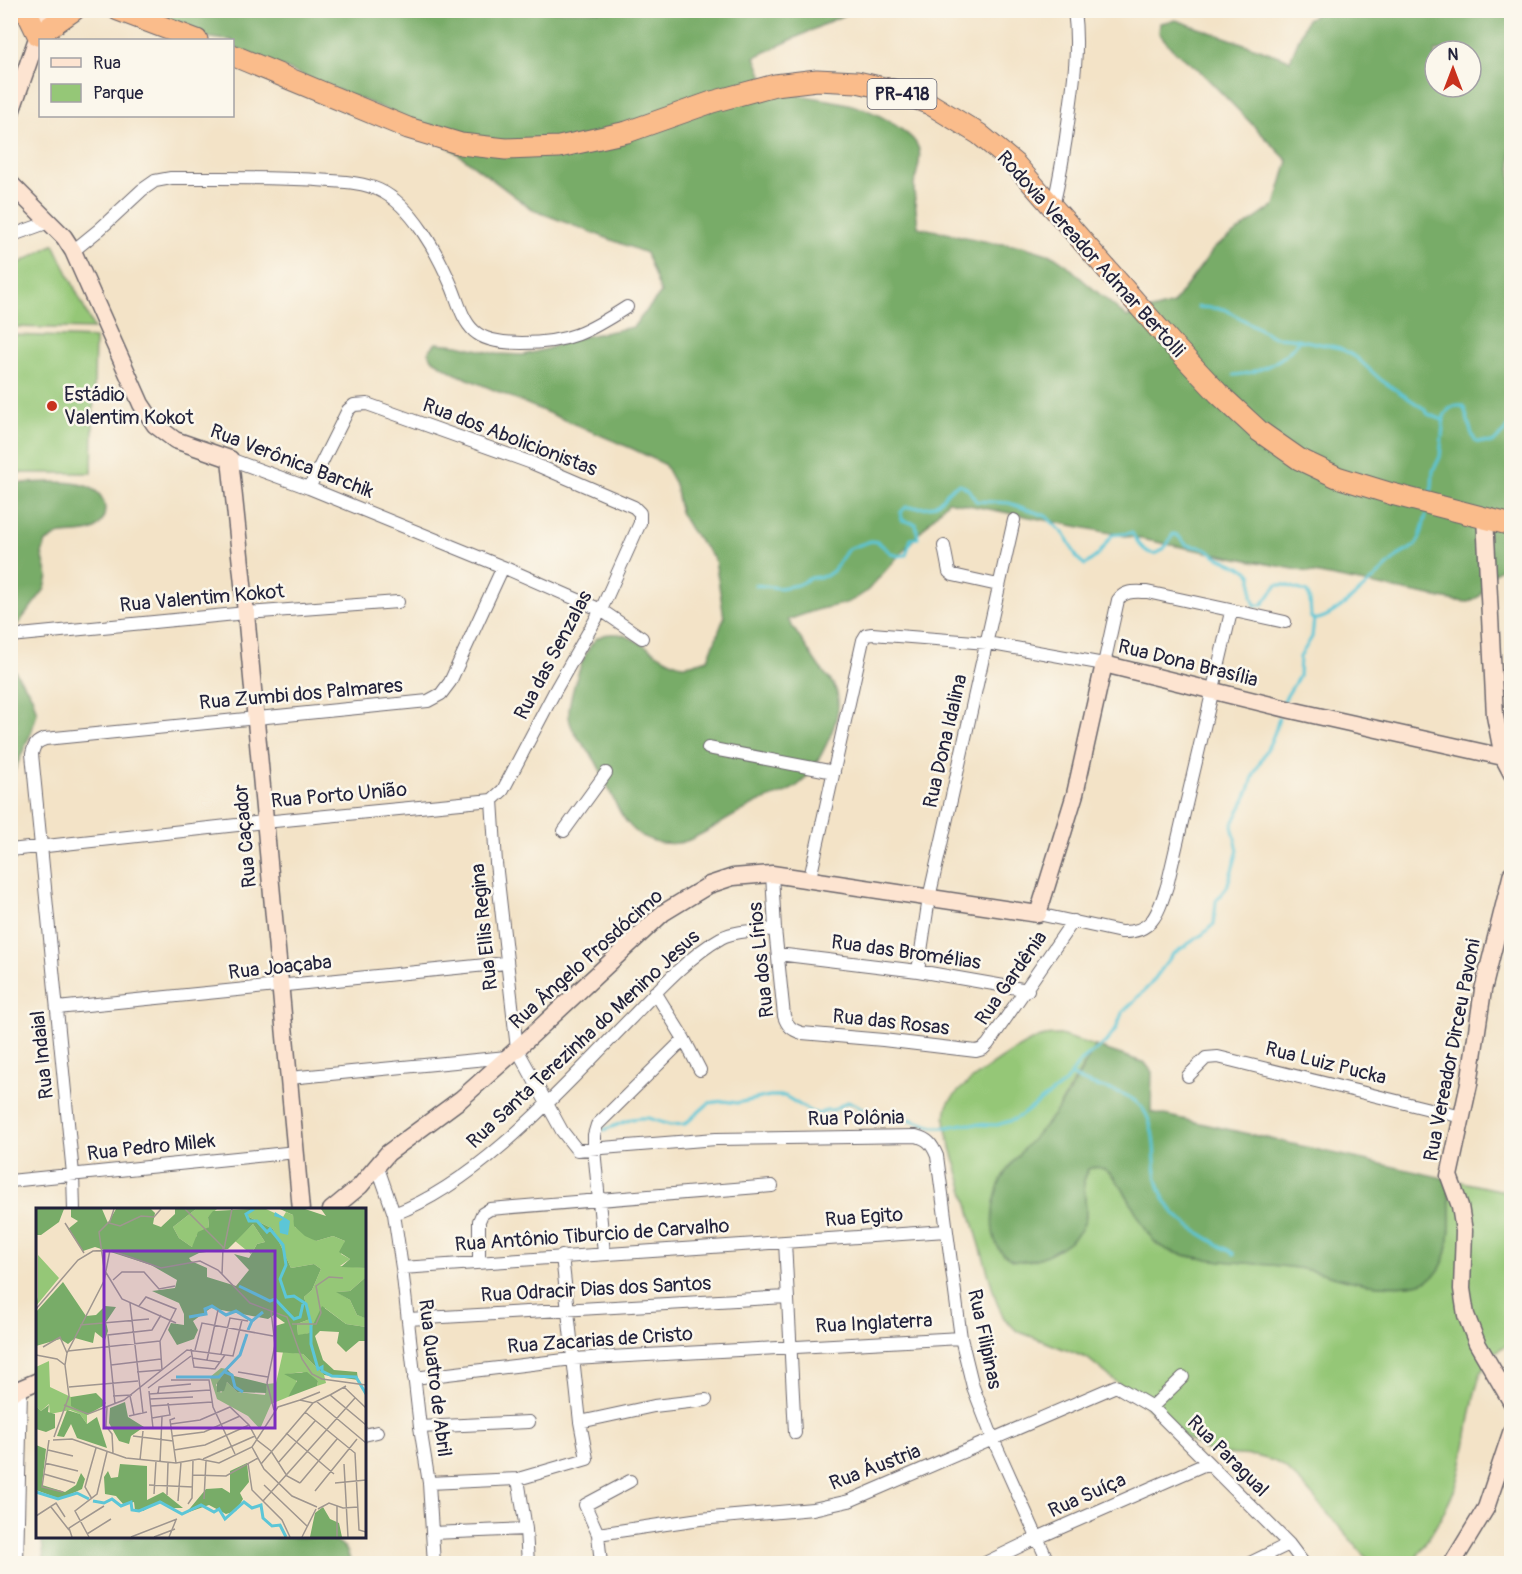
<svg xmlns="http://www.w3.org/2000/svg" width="1522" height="1574" viewBox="0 0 1522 1574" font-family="Pangolin,sans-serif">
	<rect width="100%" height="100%" fill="#fbf7ec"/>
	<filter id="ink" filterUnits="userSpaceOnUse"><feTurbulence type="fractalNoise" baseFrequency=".0167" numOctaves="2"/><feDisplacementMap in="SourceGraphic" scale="12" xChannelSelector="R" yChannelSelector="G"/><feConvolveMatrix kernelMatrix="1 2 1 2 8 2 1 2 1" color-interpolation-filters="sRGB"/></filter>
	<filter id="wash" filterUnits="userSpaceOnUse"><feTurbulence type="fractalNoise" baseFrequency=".008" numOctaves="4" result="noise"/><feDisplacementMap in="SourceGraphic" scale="24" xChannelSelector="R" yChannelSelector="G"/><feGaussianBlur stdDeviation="1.35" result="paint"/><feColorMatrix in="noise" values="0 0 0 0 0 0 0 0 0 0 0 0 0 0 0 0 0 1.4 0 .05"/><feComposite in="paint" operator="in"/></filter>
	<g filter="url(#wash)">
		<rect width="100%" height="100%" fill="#f3e3c7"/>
		<path fill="#95c777" stroke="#5c7459" stroke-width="1.5" d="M54,244L94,329L11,327V268Z
			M11,335L95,338L92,473H11Z
			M1060,1035L1095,1046L1056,1112L1003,1176L1028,1261L1040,1258L1068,1242L1086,1218L1084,1181L1088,1169C1120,1154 1138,1233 1160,1246C1189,1264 1266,1262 1303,1269C1329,1273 1356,1285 1383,1285C1398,1286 1423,1287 1435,1275C1455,1254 1450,1206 1448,1179L1499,1190H1511V1343C1503,1347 1494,1351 1489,1358C1470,1383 1468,1449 1457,1483C1448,1509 1428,1539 1413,1563H1371L1302,1484L1284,1467L1274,1461L1256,1456L1222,1454L1206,1450L1185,1438L1087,1358L1017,1331L1004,1318L997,1303L947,1134C945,1125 944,1116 947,1106C954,1087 1021,1044 1041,1037C1047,1035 1054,1035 1060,1035Z"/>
		<path fill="#78ac68" stroke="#4d6752" stroke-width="1.5" fill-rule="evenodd" d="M136,11H867L848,13L755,57L767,87C814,103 854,95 898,127C906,133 916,139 919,150C922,163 915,174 914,186C914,199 917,213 918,227L993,243L1022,246L1054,256L1067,265L1084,281L1127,317L1173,304L1215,247L1275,205L1288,161L1199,70L1172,49L1159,33L1160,23L1176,20L1290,60L1307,19L1322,11H1511V562L1489,577L1480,596L1468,602L1456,601L948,501L868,590C849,605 842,604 820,609C810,612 799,616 788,620C798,635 808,650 818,665C827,678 837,683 838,700C840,723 818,766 802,782C790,793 777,795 762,801C737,812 714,829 689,840C682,843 671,844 662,843C619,836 614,793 596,762C588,747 570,734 569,716C567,701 585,644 599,637C629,623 654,659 682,665C689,666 701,661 708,659L724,618L715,560L690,529L680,512L675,484L664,464L633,449L454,373L433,360L428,352L436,343L458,345L497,354L523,355L547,349L572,339L633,327L661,293L646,253L533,210L414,121L233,47L232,40C200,40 165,24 136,11ZM1435,51H1471V87H1435Z
			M21,483C46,483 103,474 105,509C105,517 101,525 95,529C84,535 69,532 58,535C54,537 50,540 46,542L42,554L48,576L45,589L15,628L11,641V485Z
			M11,659L14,670L32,696L37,713L31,733L11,779Z
			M1095,1046L1145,1063L1152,1072L1151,1112L1448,1179C1450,1206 1455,1254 1435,1275C1423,1287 1398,1286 1383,1285C1356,1285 1329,1273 1303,1269C1266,1262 1189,1264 1160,1246C1138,1233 1120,1154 1088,1169C1087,1173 1084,1178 1084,1182C1083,1200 1091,1215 1080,1231C1073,1240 1061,1248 1051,1253C998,1279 985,1238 996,1194C1003,1164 1037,1137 1055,1113C1071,1092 1083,1068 1095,1046Z
			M41,1537H318C335,1539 349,1544 350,1563H45Z"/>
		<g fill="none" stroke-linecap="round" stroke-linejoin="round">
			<path stroke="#5cc6d7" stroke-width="3" d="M1198,307L1224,309L1274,337L1291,338L1340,348L1357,358L1381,380L1423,408L1428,414L1443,420
				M1234,375C1257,374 1288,360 1299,339
				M1428,496L1432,488L1433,471L1440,457L1444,416L1449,409L1455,406H1463C1469,418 1468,429 1476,442L1493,443L1512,423
				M755,585L780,588L797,585L811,578L826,576L833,571L848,549L871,541L878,542L891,553L898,556L906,555L911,539L918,538L916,524L902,520L901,512L906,507C914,507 925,509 932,506C944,502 947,487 960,484L968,489L976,501L1009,503L1046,516L1065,535L1078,559L1085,565L1098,555L1112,535L1132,533C1145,556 1159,564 1173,534L1177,535L1187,545L1205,548L1218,557L1246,570L1252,575V597L1255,605H1262L1277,585H1285L1307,592L1310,600L1311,618L1314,619L1312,637L1300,657L1299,676L1283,702
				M1314,619C1332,622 1383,570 1398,556C1404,552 1413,549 1417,543C1422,536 1423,524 1426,516
				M1070,1074C1093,1091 1126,1086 1143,1109C1154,1125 1154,1144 1155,1162C1157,1217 1195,1229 1234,1254
				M604,1130L632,1119L640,1118H648L670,1125L685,1124L709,1103L723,1101L737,1103L770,1096H785L811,1112L819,1114L826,1110H833L847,1102L855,1104L874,1115H897L933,1127H948L963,1124L997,1125L1013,1120L1022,1115L1064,1084L1080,1062L1105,1043L1116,1029L1122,1013L1150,985L1173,954L1203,934L1214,924L1216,901L1227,887L1238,850L1232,826C1237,814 1244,803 1248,792C1251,786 1252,779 1254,774C1264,754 1274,740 1279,718"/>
		</g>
	</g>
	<g filter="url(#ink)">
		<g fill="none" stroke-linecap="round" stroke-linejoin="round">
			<defs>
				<path id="street" d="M1053,207C1060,177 1065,147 1069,116C1074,80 1079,47 1074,10
					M10,236L49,222
					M73,251L100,229L142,190L155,181L171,178C220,178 268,177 317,180C337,182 360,181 379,190C412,205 438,254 452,287C458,301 462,320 474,331C486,342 507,343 522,343C569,343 588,332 627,307
					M230,459L309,488L503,567L601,610L642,638
					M309,488L348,410L354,405L367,404L532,463L634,507L640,513V523L601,610L556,689L503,790L492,800
					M944,546L949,572L953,575L998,585
					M10,636L246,613L398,602
					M708,748L834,772
					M492,800L496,863L517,1049L562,1131L577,1150L716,1139L916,1136C928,1139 932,1144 937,1156L961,1338L973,1387L993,1439L1049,1564
					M564,831L606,773
					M10,850L264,822L492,800
					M772,874L775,929L784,1016C787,1026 792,1030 802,1033L883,1040L976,1051L983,1049L988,1044L1073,921
					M810,878L863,640L866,635L872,634L987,643L1104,664L1118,600C1125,590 1135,592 1147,592L1285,622
					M1038,914L1121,932C1153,933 1158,913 1167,886L1231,612
					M778,954L918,971L1028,990
					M918,971L929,898L1014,520
					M655,992L684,1039L700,1070
					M57,1008L506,963
					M1188,1076L1206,1058L1218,1057L1462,1117
					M289,1078L507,1057
					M377,1165L394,1214L402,1268L420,1427L429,1483L434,1564
					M10,1181L296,1152
					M74,1210L73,1174L32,754C34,745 36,742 45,739L428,701L441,694L450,682L503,567
					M394,1214C481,1182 567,1083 632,1017C656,992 690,955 721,938C737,930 757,931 775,929
					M785,1242L795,1433
					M604,1253L594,1149V1135L597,1125L684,1039
					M479,1262V1221L482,1214L490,1209L772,1186
					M402,1268L946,1231
					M408,1319L787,1297
					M414,1378L573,1359L961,1338
					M1152,1407L1183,1377
					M580,1422L654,1406L706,1400
					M420,1427L529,1422
					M364,1435L377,1432
					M518,1479L526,1529L528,1564
					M429,1483L518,1479L587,1459L580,1422L562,1256
					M432,1533L526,1529
					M598,1534L700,1519L813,1509L849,1501L1116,1386L1152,1407L1289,1544L1304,1564
					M17,1564L21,1389
					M601,1564L598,1534L585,1505L630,1481
					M983,1564L1037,1538L1208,1463
					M1248,1564L1289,1544"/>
				<path id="secondary" d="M10,115L47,10
					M10,183L64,237L73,251L141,404L155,425L175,440L230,459L246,613L301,1210
					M1485,517L1495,716L1503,757L1512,774
					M1512,873L1483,990L1469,1084L1449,1176L1460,1206L1464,1231L1462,1289L1466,1315L1477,1343L1512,1403
					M331,1210L360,1186L388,1153L461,1099L517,1049L663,913L709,885L733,877L772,874L1038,914L1075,794L1104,664L1291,710L1503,757
					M10,1393L38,1381
					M1452,1564L1486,1508L1512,1430"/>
				<path id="highway" d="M26,10L38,35L74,10
					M118,10L197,40
					M232,55L408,128L461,144L506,149L559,147L627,132L712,102L775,85L817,80L857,82L893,90L930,104L979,134L1015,164L1174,346L1218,393L1259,431L1299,459L1337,477L1392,494L1512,525"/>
			</defs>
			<use href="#street" stroke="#6b666c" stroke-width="14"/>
			<use href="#secondary" stroke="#6b666c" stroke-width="19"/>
			<use href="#highway" stroke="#6b666c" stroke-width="23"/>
			<use href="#street" stroke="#fff" stroke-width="12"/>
			<use href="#secondary" stroke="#fde4d1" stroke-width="16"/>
			<use href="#highway" stroke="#fabc8b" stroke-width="21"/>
		</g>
	</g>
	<circle fill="#c8321e" stroke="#fbf7ec" stroke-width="2" cx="52" cy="406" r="6"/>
	<g text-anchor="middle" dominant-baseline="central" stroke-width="5" stroke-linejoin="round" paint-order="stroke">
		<rect fill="#fbf7ec" stroke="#636270" stroke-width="1.5" x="867.5" y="79" width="69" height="30" rx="4.5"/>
		<g font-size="18" font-weight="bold" fill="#22223b">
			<text x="902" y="94">PR-418</text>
		</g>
		<g font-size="20" fill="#22223b" stroke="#fbf7ec">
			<text transform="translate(1091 254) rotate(48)">Rodovia Vereador Admar Bertolli</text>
			<text transform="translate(510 437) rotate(21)">Rua dos Abolicionistas</text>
			<text transform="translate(292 461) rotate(21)">Rua Verônica Barchik</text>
			<text transform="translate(202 598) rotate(-5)">Rua Valentim Kokot</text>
			<text transform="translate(553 655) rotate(-62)">Rua das Senzalas</text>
			<text transform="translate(1188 663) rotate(14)">Rua Dona Brasília</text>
			<text transform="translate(301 694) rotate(-5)">Rua Zumbi dos Palmares</text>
			<text transform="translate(945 741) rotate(-77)">Rua Dona Idalina</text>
			<text transform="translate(339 795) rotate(-5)">Rua Porto União</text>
			<text transform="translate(245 836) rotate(-95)">Rua Caçador</text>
			<text transform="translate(484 927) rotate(-96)">Rua Ellis Regina</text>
			<text transform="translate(906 952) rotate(8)">Rua das Bromélias</text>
			<text transform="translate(586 959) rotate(-42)">Rua Ângelo Prosdócimo</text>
			<text transform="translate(761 960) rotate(-96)">Rua dos Lírios</text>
			<text transform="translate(280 967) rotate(-6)">Rua Joaçaba</text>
			<text transform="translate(1011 978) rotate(-55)">Rua Gardênia</text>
			<text transform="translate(891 1022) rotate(6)">Rua das Rosas</text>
			<text transform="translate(583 1039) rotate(-43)">Rua Santa Terezinha do Menino Jesus</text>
			<text transform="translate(1452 1050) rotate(-79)">Rua Vereador Dirceu Pavoni</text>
			<text transform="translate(42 1055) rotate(-96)">Rua Indaial</text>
			<text transform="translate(1326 1063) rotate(14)">Rua Luiz Pucka</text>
			<text transform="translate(856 1118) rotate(-1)">Rua Polônia</text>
			<text transform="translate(151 1147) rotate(-6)">Rua Pedro Milek</text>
			<text transform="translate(864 1217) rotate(-4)">Rua Egito</text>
			<text transform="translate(592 1235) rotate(-4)">Rua Antônio Tiburcio de Carvalho</text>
			<text transform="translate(596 1289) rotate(-3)">Rua Odracir Dias dos Santos</text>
			<text transform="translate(874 1323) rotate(-3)">Rua Inglaterra</text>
			<text transform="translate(985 1339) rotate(78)">Rua Filipinas</text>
			<text transform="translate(600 1340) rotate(-4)">Rua Zacarias de Cristo</text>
			<text transform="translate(435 1378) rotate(83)">Rua Quatro de Abril</text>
			<text transform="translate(1228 1456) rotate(45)">Rua Paragual</text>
			<text transform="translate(875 1467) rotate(-21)">Rua Áustria</text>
			<text transform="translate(1087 1495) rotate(-24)">Rua Suíça</text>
		</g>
		<g font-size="20" fill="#22223b" stroke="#fbf7ec" text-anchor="start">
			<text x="64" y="394">Estádio<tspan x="64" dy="23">Valentim Kokot</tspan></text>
		</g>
	</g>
	<g transform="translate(36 1208)">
		<rect width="330" height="330" fill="#f3e3c7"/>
		<path d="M160,1H181L172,9L173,19L160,28V36L156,39L143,30L137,19ZM215,1H230L247,9L250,4L257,7L259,19L280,33L297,28L309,33L305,46L314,51L304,58L330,60V69L314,83L301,84L314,92L321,107L330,110V119L310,116L289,100L273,125L262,128L261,116L274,111L268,89L276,82L285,61L278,56L255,60L237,21L211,8ZM217,16L229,34L221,36L215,46L199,33ZM2,47L23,70L0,98L2,89ZM247,144L267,146L288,167L290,175L281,178L282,173L266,164L252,166L260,171L261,177L252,189L235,196L224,221L212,208L181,191L174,169L185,160L191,161L180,177L185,185L191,174L201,184L229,187L231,176L240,175ZM13,153L14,179L35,189L51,207V216L44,206L34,202L14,206L13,196L5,203L0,198V159Z" fill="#95c777"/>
		<path d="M0,1H28L23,14L5,27H0ZM35,1H66L72,15L80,1H115L119,5L117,16L125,19L139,6V1H160L137,19L143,30L156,39L162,24L173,19L172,9L177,3L215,1L211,8L237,21L255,60L278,56L285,61L276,82L268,89L274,111L261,116L262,127L273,125L286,98L310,116L330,119V133H323L310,144L301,135L303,124L284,123L279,128L287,152L298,162L321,164L322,172L288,167L267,146L239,144V118L249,115L238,107L232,111L175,100L157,113L162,122L158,131L141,137L132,122L135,115L148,117V106L143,95L116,83L139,80L141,72L115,57L59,39L47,43L32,21L42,13L35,9ZM217,16L229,34L221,36L213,50L198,46L213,62L200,78L171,69V60L155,53L153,50L163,45L192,41ZM244,1H269L290,8L285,1H330V60L305,59L314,51L303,44L309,33L297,28L280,33L269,28L258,18L257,7ZM330,69V110H329L321,107L314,92L300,84L314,83ZM27,74L50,108L60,107L69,98L80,99L70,114L72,123L69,132L59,124L57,135L39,130L32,136L24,131L0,138V104ZM191,161L198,168L231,176L230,185L201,184L191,174L188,183L181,184V175ZM271,164L282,173L281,178L252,189L261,173L248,166ZM60,185L70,195L67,198L51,207L35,198V189ZM89,194L92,209L108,219L95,228L93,236L83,233L73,215L74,200ZM13,197L12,204L19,206V220L10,224L0,221V198L5,203ZM31,202L44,206L51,216L61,209L71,240L41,230L35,216L28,229L21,228ZM0,237L10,241L6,277L29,284L40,277L45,265L49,271L46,281L24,291L0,282ZM211,255L213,274L204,285L207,291L200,303L190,306L173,297L150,305L170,281L186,280L194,285V263ZM84,256L111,258V292L127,284L147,300H134L125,293L107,303L99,302L98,294L88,297L80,288L69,286L68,269L72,263L75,270L82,269ZM287,299L294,311L303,315L306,329H274L279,305Z" fill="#78ac68" fill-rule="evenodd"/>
		<path d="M239,4L254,13L252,27L244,25L243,14L247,11L238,8Z" fill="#5cc6d7"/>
		<path fill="none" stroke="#5cc6d7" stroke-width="3" d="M218,1L210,6L213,13H221L231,24L234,21L247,37L250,57L244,71L250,89L258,88L270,96L275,116M203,78L234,93L239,91L258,111L264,109L267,96M153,109L170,106L169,101L176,98L190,107L200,103L216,113M275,117V136L282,161L286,159V163L296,168L320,169L330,186M212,122L216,113L227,104M189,164L196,167L199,179L207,184M140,169H183L204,147L211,126M0,284L22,291L41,285L53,291M57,293L68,295L76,291L85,298L95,294L96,302L103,303L124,294L146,306L165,297L178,304L183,301L189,311L208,294L216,300L225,297L227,310L236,318L244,317L250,329"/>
		<path fill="none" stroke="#9f968f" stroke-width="1.5" d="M149,1L187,39L186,67M29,15L48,45M73,15L84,18L105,8L118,9L125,1M188,41L196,1M68,60L63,24L74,13L78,1M69,63L86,91L140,115M77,72L86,64H108L123,81L139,78M94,95L107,205M103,98L110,89L140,101L124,133M0,101L42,52L57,43L74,42L125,60L164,53L182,62L214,95L251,109L266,151L276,166L286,171L330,177M235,103L239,137L231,175L238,202M256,116H280L285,105L280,78L293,69L307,70M44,117L113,111M124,133L126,162M7,139L24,129L31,145M155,141L158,159L179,161L189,147M159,142L166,115L237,128M32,143L124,133M185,146L194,110L212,113M0,147L21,151L29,157M156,150L184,154M171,152L182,102M75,157L125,151M101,164L125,162M202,164L232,169M135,172H173L177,199L199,246M33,179L102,173M308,179L330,200M112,180L155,148M113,183L117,220M122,185L123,179L155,176M113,186L174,182M294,187L310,178M77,188L96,187M94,188L98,207M114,191L157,189M264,192L284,184M280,193L330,235M79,196L72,127L116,122L125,107M28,197L52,206L88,192L151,142L197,148L206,112M115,198L176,194M71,199L70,218L76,226L77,245M269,204L319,245L323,322L330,324M93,208L111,204M116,210L134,207L132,195M139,210L134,212L140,255M135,216L164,212L194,199L213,217L221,232L235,243L251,268L264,275M250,225L298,266M97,228L137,233M137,228L168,224L204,208M18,229L33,188L29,157L31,145L68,73L74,42M13,232L6,279L27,284M17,232L36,231L90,250L140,255L163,251L183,255L216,239L242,199L264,192L277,195L294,187L330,217M216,239L228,261L256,288L281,299M12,242L37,248M138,242L169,237L213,217M167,251L219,228M104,252L107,223M124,254L126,209M9,255L42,263M212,255L216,282L246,312L254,329M242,255L279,213M225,256L277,195M308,256L312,329M8,266L39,275M157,267L190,268L222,250M264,275L301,231M299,275L330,272M113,277L157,279M228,277L271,318M279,283L321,231M118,286L120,253M131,287L132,255M56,291L49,279L60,240M168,291L170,253M142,293L145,254M227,293L319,190M152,296L156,290L157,252M301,298V329M15,299L33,322M282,301L293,295L307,300L322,299M0,308L20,295L29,309M51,326L75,311M36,329L33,320L68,298M53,329L39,303L61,286L71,244M95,329L141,311M118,329L139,321M133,329L140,312M266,329L280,301"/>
		<path fill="#7b2cbf" fill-opacity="0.15" stroke="#7b2cbf" stroke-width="3" d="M68,43H239V220H68Z"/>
		<rect width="330" height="330" fill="none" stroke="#22223b" stroke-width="3"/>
	</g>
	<rect width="1522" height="1574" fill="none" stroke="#fbf7ec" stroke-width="36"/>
	<rect x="39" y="39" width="195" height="78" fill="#fbf7ec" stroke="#a4a2a5" stroke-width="1.5"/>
	<rect x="51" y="58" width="30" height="9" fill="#fde4d1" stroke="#a4a2a5" stroke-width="1.5"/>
	<text x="93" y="69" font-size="18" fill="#22223b">Rua</text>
	<rect x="51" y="84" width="30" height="18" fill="#95c777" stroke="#a4a2a5" stroke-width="1.5"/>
	<text x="93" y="99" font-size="18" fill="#22223b">Parque</text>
	<g transform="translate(1453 69)"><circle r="28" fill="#fbf7ec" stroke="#a4a2a5" stroke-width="1.5"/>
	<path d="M0-4.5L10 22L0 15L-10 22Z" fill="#c8321e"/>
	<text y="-9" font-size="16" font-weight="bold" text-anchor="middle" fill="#22223b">N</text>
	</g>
</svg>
